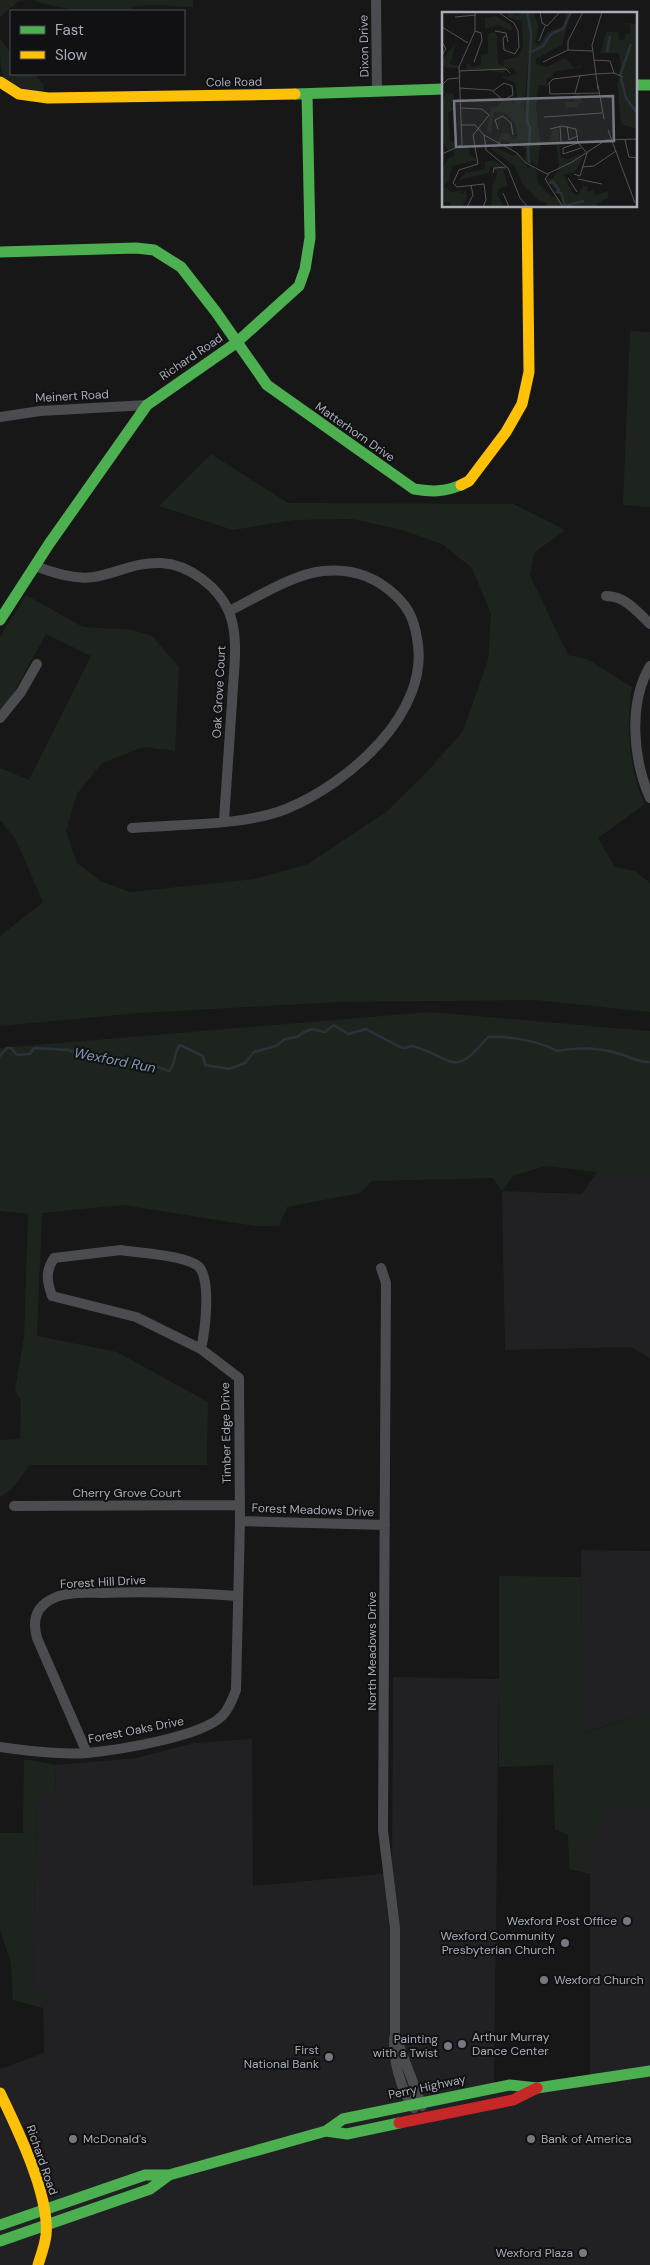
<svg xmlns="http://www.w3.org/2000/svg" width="650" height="2265" viewBox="0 0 650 2265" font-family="'DM Sans',sans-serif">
	<rect width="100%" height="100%" fill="#171717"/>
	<path fill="#212123" d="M597,1172H650V1358L631,1347L505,1350L502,1191L582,1194Z
		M581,1550L650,1551V1713L582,1733Z
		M393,1677L499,1679L494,2087L590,2080V1841L600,1829L604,1804L650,1805V2265H0V2113L8,2110L0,2093V2069L44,2053L43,1993L33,1992L36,1795H55L56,1765L136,1758L194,1743L252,1739L253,1886L392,1873Z"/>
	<path fill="#1d241e" d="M0,0H28L19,1L0,17Z
		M33,0H193V7C175,7 156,4 139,6C133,6 130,11 124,11C96,13 59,10 33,0Z
		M0,39L11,53V74H35L44,85L43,93C0,82 0,83 0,39Z
		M630,331L650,332V507L623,505Z
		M211,454L288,503L513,504L565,530L534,553L530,575L568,655L587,659L632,687C626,724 628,769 645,804L598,838L615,867L635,871L650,883V1012L536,1000L338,1002L139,1013L0,1026V936L43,902L16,840L0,820V768L29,780L91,656L46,634L5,708L0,712V637L26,595L83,627L133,630L152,636L179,667L175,751L144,747L102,763L77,794L66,831L77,863L101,881L130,892L255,879L308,864L386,812L426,773L463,731L488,660L491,614L472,568L442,544L399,529L352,519L294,520L233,530L159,506Z
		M430,1012L650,1031V1172H597L545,1166L513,1176L502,1191L493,1178L372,1181L360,1193L287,1207L279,1226H255L123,1205L42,1213L37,1336L117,1352L208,1402L207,1465H30L12,1489L0,1497V1440L20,1439L21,1401L15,1390L24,1337L28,1214L0,1211V1048Z
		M499,1576L581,1577L583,1733L650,1713V1805H604L600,1829L590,1841V1874L569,1869L568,1835L555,1830L553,1765L499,1767Z
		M24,1759L56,1765L55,1795H36L33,1991L43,1993V2008L13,2000L11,1963L0,1930V1833H23Z"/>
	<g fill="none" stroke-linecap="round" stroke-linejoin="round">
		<path stroke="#2a3239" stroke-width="2.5" d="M0,1056L7,1048H11L17,1055L30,1054L34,1048L69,1050L84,1056L111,1058L121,1063L149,1064L169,1071C177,1062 173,1052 180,1045L203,1056L205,1065L229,1069L245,1063L254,1052L276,1046L285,1039L297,1037L304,1032L312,1029L325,1032L334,1025L348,1034L366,1029L400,1047L405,1048L413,1046C455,1059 453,1079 488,1037C510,1036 539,1041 557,1051C579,1047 598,1047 620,1054C630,1057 639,1063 650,1062"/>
		<path stroke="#4b4c50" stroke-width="10" d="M376,0L377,91
			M0,417L40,411L147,405
			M35,566C55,573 74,580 94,577C118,573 135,562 161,563C188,564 219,587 229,612C240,639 233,674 232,703C229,742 227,781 224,821
			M606,596C625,596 637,611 650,624
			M650,666C628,703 633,760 650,798
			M0,718L21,692L37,664
			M132,828C177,824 244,826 286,809C348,784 432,712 417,638C414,620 409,608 395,595C375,576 352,568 323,571C293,574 256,598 229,611
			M121,1250C137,1253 190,1255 200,1268C211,1284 205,1331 201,1349L136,1317L52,1296C47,1281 45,1272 54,1258Z
			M381,1268L386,1283L383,1830L395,1928V2034C391,2054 401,2092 414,2108
			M14,1506L240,1505
			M240,1521L385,1525
			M0,1747C27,1751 60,1755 87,1753C118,1750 201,1737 222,1716C229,1709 233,1698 236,1690L240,1521L239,1378L201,1349
			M87,1753L37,1638C32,1620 36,1606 54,1598C69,1591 88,1593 103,1593C148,1591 193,1593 237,1596
			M395,2035L422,2106"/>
		<path stroke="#4caf50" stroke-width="11" d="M636,85H650
			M295,94L444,89
			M0,252L136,248L154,250L181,267L216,312L267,385L414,489C432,492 444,492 461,485
			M0,620L49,544L147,405L236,343L299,286L305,269L310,238L307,94
			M326,2131L343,2119L510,2085L537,2088L650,2071
			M0,2225L145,2175H169L326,2131L347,2134L399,2123
			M0,2241L150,2189L169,2175"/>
		<path stroke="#ffc107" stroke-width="11" d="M0,82L19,94L48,98L295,94
			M461,485L469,481L506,432L522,404L529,372L527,206
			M0,2093C17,2128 50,2196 46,2235C45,2245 41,2255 38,2265"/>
		<path stroke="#c62828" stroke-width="11" d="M399,2123L513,2100L537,2088"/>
	</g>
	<g fill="#757880" stroke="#111113" stroke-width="2">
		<circle cx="627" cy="1921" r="5"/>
		<circle cx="565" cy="1943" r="5"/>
		<circle cx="544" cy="1980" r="5"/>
		<circle cx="462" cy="2044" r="5"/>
		<circle cx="448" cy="2046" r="5"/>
		<circle cx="329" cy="2057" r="5"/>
		<circle cx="73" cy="2139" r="5"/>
		<circle cx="531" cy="2139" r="5"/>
		<circle cx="583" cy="2253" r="5"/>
	</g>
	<g text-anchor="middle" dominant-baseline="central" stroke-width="4" stroke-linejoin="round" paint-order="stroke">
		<g font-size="12" fill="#a8adb8" stroke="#111113">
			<text transform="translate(364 46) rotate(-91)">Dixon Drive</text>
			<text transform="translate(234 82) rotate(-1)">Cole Road</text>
			<text transform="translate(191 357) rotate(-34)">Richard Road</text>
			<text transform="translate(72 396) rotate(-3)">Meinert Road</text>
			<text transform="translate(355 432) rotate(35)">Matterhorn Drive</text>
			<text transform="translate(219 692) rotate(-87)">Oak Grove Court</text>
			<text transform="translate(226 1433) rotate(-91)">Timber Edge Drive</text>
			<text x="127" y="1493">Cherry Grove Court</text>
			<text transform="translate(313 1510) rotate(2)">Forest Meadows Drive</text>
			<text transform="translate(103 1582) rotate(-3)">Forest Hill Drive</text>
			<text transform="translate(372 1651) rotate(-90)">North Meadows Drive</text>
			<text transform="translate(136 1730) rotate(-11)">Forest Oaks Drive</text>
			<text transform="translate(427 2087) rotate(-12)">Perry Highway</text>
			<text transform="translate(42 2160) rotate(71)">Richard Road</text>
		</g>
		<g font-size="12" fill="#a8adb8" stroke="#111113" text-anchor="end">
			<text x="617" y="1921">Wexford Post Office</text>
			<text x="555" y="1936">Wexford Community<tspan x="555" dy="14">Presbyterian Church</tspan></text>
			<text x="554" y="1980" text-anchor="start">Wexford Church</text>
			<text x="472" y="2037" text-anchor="start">Arthur Murray<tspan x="472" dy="14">Dance Center</tspan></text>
			<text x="438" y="2039">Painting<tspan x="438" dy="14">with a Twist</tspan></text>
			<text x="319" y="2050">First<tspan x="319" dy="14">National Bank</tspan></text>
			<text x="83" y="2139" text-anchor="start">McDonald's</text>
			<text x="541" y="2139" text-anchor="start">Bank of America</text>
			<text x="573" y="2253">Wexford Plaza</text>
		</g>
		<g font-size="14" font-style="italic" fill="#7f9bb3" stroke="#111113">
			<text transform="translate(115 1060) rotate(11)">Wexford Run</text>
		</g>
	</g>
	<g transform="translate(442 12)">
		<rect width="195" height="195" fill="#171717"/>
		<path d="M67,0L76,4L78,0H91L97,15L93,30L97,33L106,20L121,14L124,0H129L120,33L94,47V52L105,55L123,46L132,56L139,53V55L111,60V64L104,67L106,74L97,73L94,94L98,129H107L111,117H116L119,145L125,147L143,141L133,160L122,163L130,180L136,184L141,174L146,175L145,180L151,178L153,184L166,179V185L151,195H122L120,184L104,167L111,166L117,157L114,130H99L95,156L89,147L83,102L87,41L82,95L90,153L83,149L84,138L77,130L71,133L70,138L66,136L68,131L60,127L58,130L66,136L55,132L60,121H66L72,128L76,124L73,111L64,101L52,100L49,122L45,119L49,94L53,96L60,89L68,88L71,91L75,85L74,71L61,66V63L65,65L75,61L71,56L63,57L61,61L45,58L19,59V69L16,56H4L0,52V48L14,31L8,52L17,54V58L24,57L25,51L30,55L39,53V43L46,41V22L52,20L55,23L56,52L62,54L61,48L76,45L81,34L80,9L65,5ZM53,4L69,13L70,19L56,13L43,17V6ZM179,11L195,12V127L194,117L179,112L175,72L179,59L177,41H159L164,20H176L177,28H182L183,22L188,21V13ZM4,81L12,82L9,93L13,98L6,100L8,128L12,130L14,121V133L18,136L7,139L0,129V90ZM131,82H138L139,88L143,90L136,92V95L123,96V90H133ZM51,133L71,144L75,141L85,154L84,157L89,154L94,158L96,171L110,185L117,186L121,195H107L103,190L97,189L80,172L73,154L49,137ZM20,135L27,136L28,143L36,148L10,154L7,169L1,174L10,180L19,179L18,182L24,179L25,185L20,195H8L9,191L1,190V193L0,192V157L6,147L13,143L11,139ZM50,148L66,157L61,158L66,174L58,176L55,181L62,195H49L51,169L54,168L55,161L49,153L47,161L17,168L23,161L43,157V150Z" fill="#1d241e"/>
		<path fill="none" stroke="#2a3239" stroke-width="2.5" d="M85,0L89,21L85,109L88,116L87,134M165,40L168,24M87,41L101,34L109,22L121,17L129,0M178,63L189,32M179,66L184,86L195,101M86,134L87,151M107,171L111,170L117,178L115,180L119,181L123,195M123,194L142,189"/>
		<path fill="none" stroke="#515357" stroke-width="1" d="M56,0L72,11L76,19L77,35L73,42L62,38L61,26L65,23M98,0L100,11L105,14L118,0M13,5L34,3M0,15L26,31M53,19L64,21L66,30M97,29L103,14M0,30L4,37L0,43M126,38V29L141,0M152,48L168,49L172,61M32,50L40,28L39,21L33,19M101,50L126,38L150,39M17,59L64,57L68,61M153,62L172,61L181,65M0,73L6,67L17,66M156,73L162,107M17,76L49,78L61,88L71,83L70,74L62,71L51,79M156,77L150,33L160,0M133,81L138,63M108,82L107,71L111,67L153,62M108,82L157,81M18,96L40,97L47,103L31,123L36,152L17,158L11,171L15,175L42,172L44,188L41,195M102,105L160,101M19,113H33L42,123L75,141L84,151L105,162L130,150L164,128L195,127M118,114L119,130M125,114L127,128L136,124M56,117L53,108L61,104L69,111L71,123M108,117L120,114L134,117L136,131L145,141L138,164L132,162M166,118L193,191M42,123L44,138L66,156L78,186L86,195M183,128L187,145L195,146M136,131L121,136V142L139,136M0,142L20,133L17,55L33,19V0M140,155L152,154L174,139M51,161L52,156L64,155M107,162L103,167L121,195M126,166L135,180M136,167L160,172M61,181L67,195M25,195L31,183L29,173"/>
		<path fill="#757880" fill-opacity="0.15" stroke="#757880" stroke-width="2.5" d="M171,84L172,129L14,135L12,89Z"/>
		<rect width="195" height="195" fill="none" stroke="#a8adb8" stroke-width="2.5"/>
	</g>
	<rect x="10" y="10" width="175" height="65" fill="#111113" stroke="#4d4f55"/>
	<rect x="20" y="26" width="25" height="8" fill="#4caf50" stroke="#4d4f55"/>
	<text x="55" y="35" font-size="15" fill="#a8adb8">Fast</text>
	<rect x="20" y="51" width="25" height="8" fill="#ffc107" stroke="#4d4f55"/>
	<text x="55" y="60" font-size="15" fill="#a8adb8">Slow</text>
</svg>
